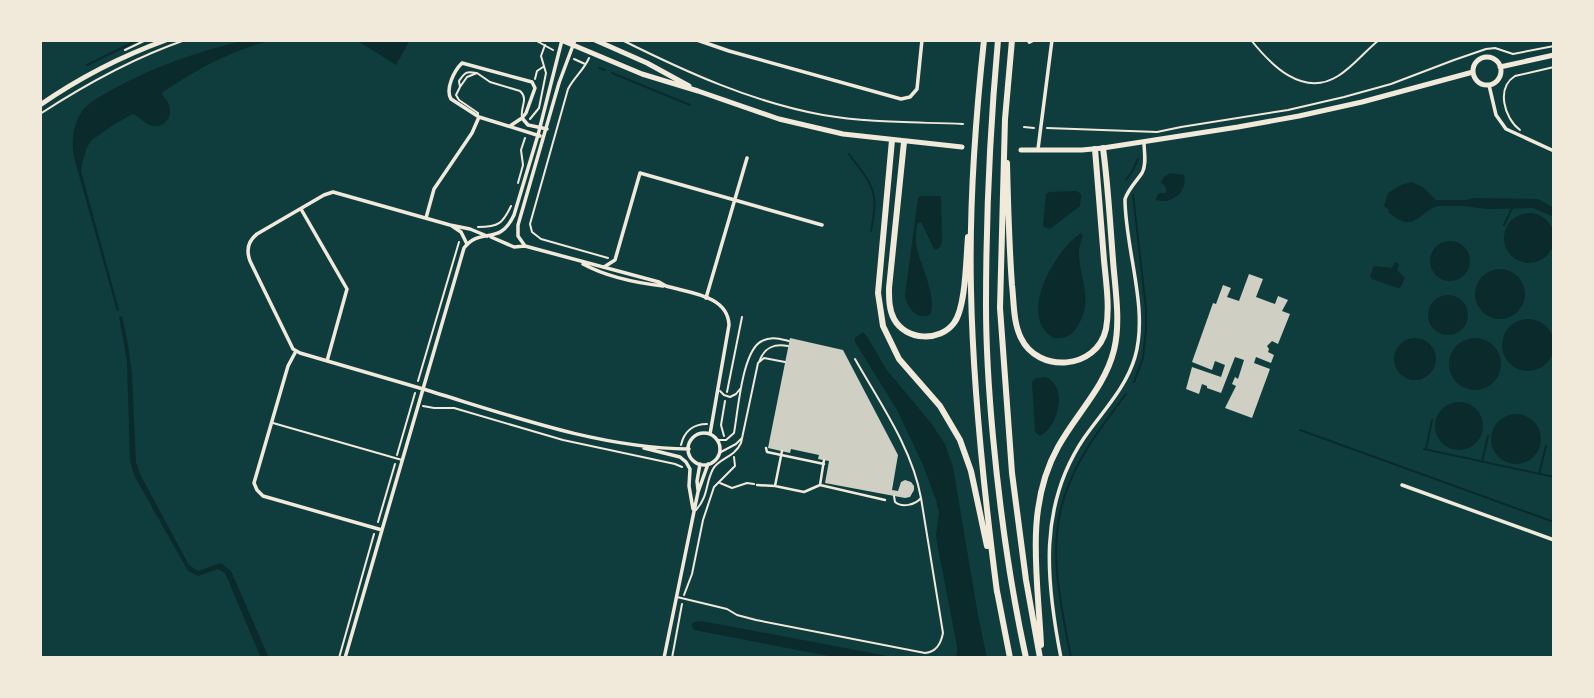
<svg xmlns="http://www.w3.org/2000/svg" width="1594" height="698" viewBox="0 0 1594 698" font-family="Poppins,sans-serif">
	<rect width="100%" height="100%" fill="#0f3d3e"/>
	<path fill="#0a2a2b" d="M246,40H273C231,50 199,68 163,92L162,95C166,99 170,104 170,110C171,120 162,128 152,126C145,124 139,117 133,114L113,125L92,140L87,147L82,164L81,171L119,310L117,311L74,157C71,143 73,123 83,110C90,101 103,95 113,89C155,66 200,51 246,40Z
		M356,40H410L396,65Z
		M1170,173L1184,175C1188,191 1173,205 1156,200V198L1159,193H1166V188L1161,182L1164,177Z
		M1412,182L1424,188L1436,200H1466L1474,198L1538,199L1554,208V217L1533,208L1488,209L1463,206H1438C1416,213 1416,235 1388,212L1389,210L1384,206L1388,193L1401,185Z
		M1076,191L1080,193L1081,195L1080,206L1050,229L1044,227L1043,225L1046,194L1049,192Z
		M920,196H939L941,197L942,242L940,247L936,250L934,249L921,222L917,224C916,233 915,243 918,253C923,270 937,298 930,315C916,320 907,308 905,295L918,198Z
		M1504 238a25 25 0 1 1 50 0a25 25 0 1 1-50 0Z
		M1081,233L1083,236C1081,241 1079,246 1079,252C1079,281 1095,298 1077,327C1072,336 1064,339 1054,338C1016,317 1055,250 1081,233Z
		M1430 261a20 20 0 1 1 40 0a20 20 0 1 1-40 0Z
		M1395,262L1399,264L1397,270L1405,278L1400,288H1398L1372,279L1370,276L1374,266L1392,268Z
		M1475 294a25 25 0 1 1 50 0a25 25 0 1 1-50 0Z
		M1428 315a20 20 0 1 1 40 0a20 20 0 1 1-40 0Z
		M122,316L128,344L132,374L136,463L141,476L189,565L198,571L221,563L231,571L269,658H261L225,573L218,569L198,576L188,571L135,477L130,461L127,361L119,317Z
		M1502 345a26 26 0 1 1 52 0a26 26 0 1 1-52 0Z
		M863,332L868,338L886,369L931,423L945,444L953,467L978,615L987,658H955L957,654V646L937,543L936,535L939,513L936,500L923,465L897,410L855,342V338Z
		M1449 364a26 26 0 1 1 52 0a26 26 0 1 1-52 0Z
		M1394 359a21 21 0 1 1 42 0a21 21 0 1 1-42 0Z
		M1046,377C1069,388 1058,427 1040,436L1035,432L1032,382L1036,378Z
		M1435 426a24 24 0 1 1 48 0a24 24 0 1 1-48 0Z
		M1491 439a25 25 0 1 1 50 0a25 25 0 1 1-50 0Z
		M699,621L723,625L898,658H839L694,630L692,626V623Z"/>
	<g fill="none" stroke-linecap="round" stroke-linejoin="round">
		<path stroke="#0a2a2b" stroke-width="2" d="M87,65L138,40
			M599,68L605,70
			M612,73L690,105
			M849,154C858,167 872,181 874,197C876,208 873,220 871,231
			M1126,180L1132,172L1138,159
			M1133,195L1146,309V330L1143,358L1134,382
			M1504,225L1512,208
			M1300,430L1554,522
			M1424,449L1554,477
			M1426,449L1432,420
			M1482,462L1488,436
			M1539,474L1546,446
			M1071,658C1060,600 1045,541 1069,484C1082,451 1105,422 1126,394"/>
	</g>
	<path fill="#cfcfc3" d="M1249,274L1263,279L1256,297L1275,304L1278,296L1288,300L1282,311L1290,314L1278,344L1272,341L1267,346L1269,349L1268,352L1274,355L1271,363L1256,357L1254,363L1270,369L1252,418L1225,408L1236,386L1232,384L1235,377L1238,379L1244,360L1235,357L1221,393L1207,388V386L1202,384L1199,394L1186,389L1192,367L1221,377L1225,365L1215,361L1212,370L1192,362L1213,303L1216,304L1223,285L1231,288L1227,297L1239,301Z
		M790,338L843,350L898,455L892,490L898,491L901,482L905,480L911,482L914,486V490L910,497L905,498L825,483L829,461L818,459L819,455L791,449L790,453L768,448Z"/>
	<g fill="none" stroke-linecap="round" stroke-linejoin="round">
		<path stroke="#f1e9da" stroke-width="2" d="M535,40L553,50
			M622,40C686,72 752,102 823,115C868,123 916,122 963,124
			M1027,40L1029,43L1035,40
			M1251,40C1271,65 1303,98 1338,76C1353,67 1365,51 1379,40
			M125,50L146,40
			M589,58C584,70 574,77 568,89L530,224L532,232L541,239L608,258
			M574,59L585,64
			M535,79L537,71L543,67
			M40,114C86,84 133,58 185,40
			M530,119L539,108L546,73L541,56L545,45
			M1024,127L1034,128
			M1047,128L1157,132L1181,127L1288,110L1344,97L1391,84L1454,60L1486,49L1495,48L1513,54L1554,46
			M1520,130C1504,118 1496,88 1515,76L1554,67
			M518,183L523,165L521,150L525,138
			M478,227C499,227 503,223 511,206
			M418,381L459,242
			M727,392L742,317
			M423,406L434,408H454L563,440L675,464L682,467
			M724,436L721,425L725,401
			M681,445C684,432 693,424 707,424
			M397,455L415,393
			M720,483L732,488L747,483L754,484
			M378,522L395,464
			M684,595L692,574L703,520L714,487L735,466L734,457
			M339,658L374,534
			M672,658L682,604"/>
		<path stroke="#f1e9da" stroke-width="2" d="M476,73C465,71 465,73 459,81L460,87L456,95L459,100L478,113V115
			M460,87L467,77L477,73L490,82L520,91C529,99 520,107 522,117
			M855,359C880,403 912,448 921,498C915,505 902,508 895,502L894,496
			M759,362C764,348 773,343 788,346
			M720,391L724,395L730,397L736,394L740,389
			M273,423L402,460
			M718,440H726L734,433C738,412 742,350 762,341C771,336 780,339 789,341
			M719,453L736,444L742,438
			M696,510C709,495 705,484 713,469C719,458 734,458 741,443L758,363L764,358L785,362
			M677,597L727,609L737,615L756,620L925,653C937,652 941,643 943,633L921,498"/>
		<path stroke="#f1e9da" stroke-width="2.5" d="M766,448L767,452L824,464
			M757,485L775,486L804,492L820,485L885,500
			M820,485L824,460
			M775,486L782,451"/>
		<path stroke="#f1e9da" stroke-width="3.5" d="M697,40L729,51L901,99L910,97L917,89L922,40
			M1489,85L1496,115L1506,129L1554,151
			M510,126L522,118
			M540,136L479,117L451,99C445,89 454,71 462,63L532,82L535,88L526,113L522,118L528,125L547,129
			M1038,149L1052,40
			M301,209L347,289L327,361
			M426,218L434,189L472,133L479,117
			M452,226L461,232L467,244
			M604,267L615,260L640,173L822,225
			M706,298L747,158
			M296,351L288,366L254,483L257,490L263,496L382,530L345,658
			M1402,485L1554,540
			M382,530L423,389L300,353L293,349L250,261C246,250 248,241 257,234L324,195L333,192L450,225L470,229L487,236
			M1061,658C1046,581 1038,506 1084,438C1102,412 1126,388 1135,357C1149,308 1125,249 1125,199C1129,188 1136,182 1142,173C1147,164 1144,152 1144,142"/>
		<path stroke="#f1e9da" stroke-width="3.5" d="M562,40L538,135L514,215C499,247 481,226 464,248L423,389C509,415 598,448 689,449
			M491,237L514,247L525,246L659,282L666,286C689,293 728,295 729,325L710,434
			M525,246L518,236V225L559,83L575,40
			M583,264C607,277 637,283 663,286
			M688 449a16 16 0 1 1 32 0a16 16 0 1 1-32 0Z
			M644,448L680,457L686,462L690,469L689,486L693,509
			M698,490L697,481L700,464
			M664,658L698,492L708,464"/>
		<path stroke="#f1e9da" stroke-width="5" d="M561,40L642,74L698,91L779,119L843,134L962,147
			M595,40L647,63L689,86
			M1473 71a14 14 0 1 1 28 0a14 14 0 1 1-28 0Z
			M1500,67L1554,55
			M40,105C79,78 122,56 166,40
			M1021,150H1082L1103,148L1238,127L1299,116L1362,102L1473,72"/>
		<path stroke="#f1e9da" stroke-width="6" d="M984,40C975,123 969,207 971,290C973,391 984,492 997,592
			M998,40C990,128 986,217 986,305C986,349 989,394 993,437C1000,512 1010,585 1026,658
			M1012,40L1005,119L1000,308L1012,473L1026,580L1040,658
			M892,140L878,293L883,326L899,359L940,406L960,440L971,471L987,546
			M904,142L889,288C889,299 889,310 894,319C906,341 940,342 954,323C966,307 966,258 968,237
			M1007,163C1008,204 1009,245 1012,285C1014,302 1013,322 1021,338C1038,374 1097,370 1106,329C1110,307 1106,282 1104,260C1101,223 1098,186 1095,149
			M997,591L1010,658
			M1041,645C1038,578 1024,508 1058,447C1076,414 1105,387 1114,350C1121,321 1115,289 1113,260C1110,222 1108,185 1103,148"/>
	</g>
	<rect width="1594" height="698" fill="none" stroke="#f1e9da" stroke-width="84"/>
</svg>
